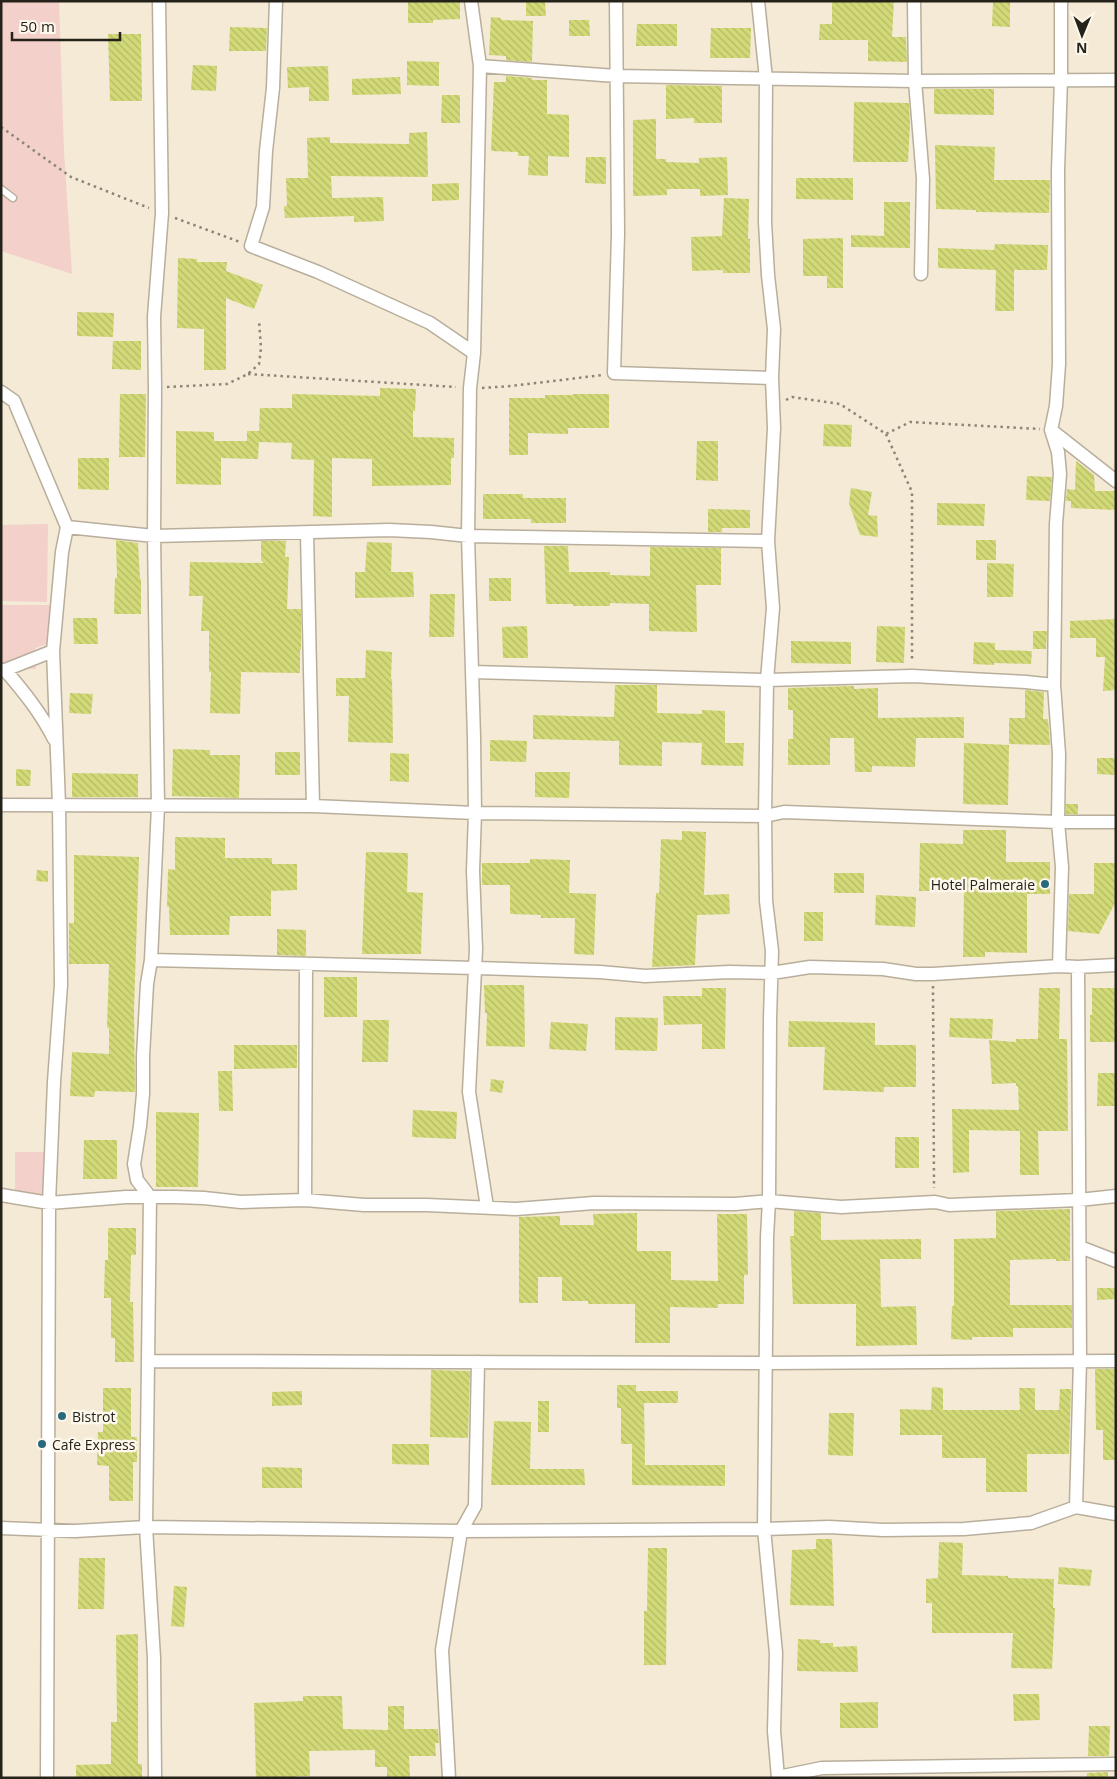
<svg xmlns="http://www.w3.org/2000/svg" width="1117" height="1779" viewBox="0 0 1117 1779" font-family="'Open Sans',sans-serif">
	<defs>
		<pattern id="building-back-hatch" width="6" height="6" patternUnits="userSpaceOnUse" patternTransform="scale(1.25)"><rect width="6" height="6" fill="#d2d977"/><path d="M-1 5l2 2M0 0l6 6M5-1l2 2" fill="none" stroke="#b4ba66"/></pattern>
	</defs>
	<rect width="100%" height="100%" fill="#f4ead5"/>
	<path fill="#f3d0ca" d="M1,1H59L64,152L72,274L1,251Z
		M48,524L47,602L1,601V525Z
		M1,605H50V643L35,648L36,669H1Z
		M15,1152H49V1197L15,1196Z"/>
	<path fill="url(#building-back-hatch)" d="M408,1H460V19L433,20V23H408Z
		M526,1H545L546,16H526Z
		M832,1H894L892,37H906L907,62L868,61V40H819L820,24H832Z
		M993,1H1010V27L992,26Z
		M491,17L501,18V20L533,21L532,62L506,60V56L489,55Z
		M569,20H589L590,36H569Z
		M637,24H677V46H636Z
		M230,27L267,28L266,51H229Z
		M711,28H751L750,58H710Z
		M108,34H141L142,101H110Z
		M407,61L439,62V86L407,85Z
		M193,65L217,66L216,91L191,90Z
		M328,66L329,101H309V87L288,88L287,67Z
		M506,76L532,78V80H547V114L569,115V157L548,156V176L528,175L529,156H518V152L491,151L494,82H506Z
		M400,77L401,94L352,95V79Z
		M666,85L722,86V123H694V118L666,119Z
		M934,89H994V115L934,114Z
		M442,95H460V123H441Z
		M854,102L909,103L910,124L908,162H853Z
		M656,119V159H666V162L699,163V158L727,157L728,195L700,196V189H667V195L633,196V120Z
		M427,132L428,177L331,176L332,198L383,197L384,221L354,222V216L285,218L284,206H287L286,178H308L307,138L330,137V143L409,144V133Z
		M935,145L995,147L994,180H1050L1049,213L976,212V210L936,209Z
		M586,157H606V184L585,183Z
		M796,178H853V200L796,199Z
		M459,183V200L432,201V184Z
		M724,198L749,199L748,239H750V273H723V270L692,271L691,237L722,236Z
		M884,202H910V248L851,247V235L884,236Z
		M843,238V288H827V276H803V239Z
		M995,244L1048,245L1047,270H1014V311H995L996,270L938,268V248L994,250Z
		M178,258L197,259V262H227L226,271L263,285L254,309L226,298V370H204V329L177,328Z
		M77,312L114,313L113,337L77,336Z
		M113,341H141V370L112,369Z
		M380,388L416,389L415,411H413V437L454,438V458H451V485L372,486V459L332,458V517L313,516L314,460L291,459L292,443L259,442L258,459L221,458V485L176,484V431L214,432V441H247V431H259L260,408H292V394L380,396Z
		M120,394H146L145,457H119Z
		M573,394H609V428H568V434L528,433V455H509V398H545V395H573Z
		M824,424L852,425L851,447L823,446Z
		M697,441H718V481L696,480Z
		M78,458H109V490L78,489Z
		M1076,461L1094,475L1095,491H1116V510L1071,508V501H1066L1067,489L1075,490Z
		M1027,476L1052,477L1050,501L1026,500Z
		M851,488L872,492L868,515L877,516L878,537L860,535L849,503Z
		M483,494H523V498H566V523H531V519H483Z
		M937,503L985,504L984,526L937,525Z
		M708,509L750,510V528H722V532H708Z
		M116,540L138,543L140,579H141V614H114L115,578H117Z
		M976,540H996V560H976Z
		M261,541H286L285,557H289L287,609H301V650H300V673L241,672L240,714L210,713L211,672H209V631H201L203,596H189L190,562L264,563L261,560Z
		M367,542L392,543L391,572H413L414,597L355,598V572H365Z
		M544,546H568L569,572H610V575L650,576V547L721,548V585H696L697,632L649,631V604L610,603V606H573V604H546Z
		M987,563L1014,564L1013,597H987Z
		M489,578H511V601H489Z
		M430,594H455L454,637H429Z
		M73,618H97L98,644H74Z
		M1116,619V690L1103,691L1105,657H1096V638H1070V621Z
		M527,626L528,658H503L502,627Z
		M877,626L905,627L904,663L876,662Z
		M1033,631H1047L1046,649H1033Z
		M791,641L851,642V664L791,663Z
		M974,642L995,643V650L1032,651L1031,664L994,663V665L973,664Z
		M366,650L392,652L391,679H392L393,743L348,742L349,696H336V678H365Z
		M615,685H657V713L702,714V710L725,711V743H744L743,766L701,765L702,743L662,742V766L619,765V741L533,739V715L614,717Z
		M854,686V689L878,688V718L964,717V738H916L915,767L872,766V772H855L854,738H830V765H788V739H793V710H788V688Z
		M1025,690L1044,692L1043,719H1048L1050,745L1009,744V718H1025Z
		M70,693L93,694L91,714L69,713Z
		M490,740L527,741L526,762L490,761Z
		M964,743L1009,745L1008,805L963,804Z
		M173,749L210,750V755H240L239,798L172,796Z
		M275,752H300V775H275Z
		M390,753L409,754V782L390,781Z
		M1097,758H1116V775L1097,774Z
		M16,769L31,770L30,786H16Z
		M535,772H570L569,798L535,797Z
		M72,773L138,774V797H72Z
		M1066,804H1078V814H1066Z
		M963,830H1006V862H1050V894H1027V953L985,952V957H963L964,891H919L920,843L963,844Z
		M682,831L706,832L704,895L729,894L730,914L697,915L695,965L652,967L656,893H659L661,839L682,840Z
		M175,837L225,838V858H272V864H297V890L271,891V916H230L229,935H170L169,907H167L168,869L175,870Z
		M366,852L408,853L407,892L423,893L421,954H362Z
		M74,855L139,857L134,1009L135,1092L95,1091L94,1097L70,1096L72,1052L109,1054V1028H107L109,964H69V923H74Z
		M530,859L570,860L569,893L596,894L594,955L574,954L575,918H541V915L510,914V885H482V863H530Z
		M1094,863H1115L1116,901L1099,934L1068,931L1069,894H1094Z
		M37,870L48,871V882L36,881Z
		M834,873H864V893H834Z
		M876,895L916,897L915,927L875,925Z
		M804,912H823V941H804Z
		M277,929L306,930V956L277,955Z
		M324,977H357V1017H324Z
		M484,985H524L525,1047L486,1046L487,1013H485Z
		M702,988H726L725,1049H702V1024L664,1025L663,996H702Z
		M1039,988H1060L1059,1039H1067L1068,1131H1038L1039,1175H1020V1131L969,1130V1172L953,1173L952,1109L1019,1110L1018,1086H1016V1083L992,1084L989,1040L1016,1042V1039H1038Z
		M1092,988H1116V1042H1090V1015H1092Z
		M615,1017L658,1018L657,1051L615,1050Z
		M950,1018L993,1019L992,1039L949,1037Z
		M363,1020H389L388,1062H362Z
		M789,1021L875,1023V1045H916V1087H884V1092L823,1090L825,1047H788Z
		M551,1022L588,1024L586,1051L549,1049Z
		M234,1045H297V1068L234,1069Z
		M218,1071H232L233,1111H219Z
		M1098,1073H1116V1106H1097Z
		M491,1079L504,1081L502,1093L490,1091Z
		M413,1110L457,1112L456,1139L412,1137Z
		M156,1112L199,1113L198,1187H156Z
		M895,1137H919V1168H895Z
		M84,1140H117V1179H83Z
		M1070,1209V1261H1056V1259L1010,1260V1305H1072V1328H1013V1337H972V1340L951,1339L952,1306H954V1239L996,1238V1211Z
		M794,1211L821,1213V1240L921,1239V1259H880L881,1307L916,1306L917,1345L856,1346V1304H793L790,1236H794Z
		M637,1213V1251H671V1280L718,1281L717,1214H747L748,1275H744V1304H718V1308L670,1307V1343H635V1304H588V1301H562V1277H538V1303H519V1217L560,1216V1225H594L593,1214Z
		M108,1228H136V1255H131L130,1302H133L134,1362H115V1338H111V1298H104L105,1260H108Z
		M1097,1288H1116V1299L1097,1300Z
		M1095,1369H1116V1460H1103V1430H1096Z
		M431,1370L470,1371L468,1438L430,1437Z
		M617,1385H636V1391H678V1403H644L645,1465H725V1486L632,1485V1444H621V1408H617Z
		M932,1387L943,1388V1410H1020L1019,1388H1035V1410H1059L1060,1389H1071L1069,1454H1027V1492H986V1458H942V1435H900V1409L931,1410Z
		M103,1388H131V1437H137V1462H133V1501H109V1466L97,1465L98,1432H103Z
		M302,1391V1405L272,1406V1392Z
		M538,1401H549V1432H538Z
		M829,1413H854L853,1456L828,1455Z
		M494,1421L531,1422L530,1469H584L585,1485H491Z
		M392,1444H429V1465L392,1464Z
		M262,1467L302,1468V1488H262Z
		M816,1539H832L834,1606L790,1605L792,1550L816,1549Z
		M939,1542L963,1543L962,1575L1008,1576V1578L1054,1579L1053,1608H1055L1052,1669L1011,1668L1013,1633H932V1603H926V1579L938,1578Z
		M648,1548H667L666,1665H644V1611H647Z
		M79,1558H105L104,1609H78Z
		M1059,1567L1092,1570L1090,1586L1058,1584Z
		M174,1586L187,1587L184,1627L171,1626Z
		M138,1634V1764H142V1778H76V1765L111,1764V1722H117L116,1635Z
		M798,1639L820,1640V1643H833V1647L857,1646L858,1672L797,1671Z
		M1013,1694H1039L1040,1720L1014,1721Z
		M303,1696H342L343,1729L388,1730V1706H404V1729H438L439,1743H435L436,1756H409L410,1778H387V1767H375V1750L309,1751L310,1776H297V1778H256L254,1703L303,1701Z
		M878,1702V1728H840V1703Z
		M1089,1726H1110L1109,1756H1088Z
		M1108,1772V1778H1087V1773Z"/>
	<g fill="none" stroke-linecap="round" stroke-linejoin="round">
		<defs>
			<path id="lane" d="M1,189L13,198"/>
			<path id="street" d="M276,1L273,88L266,151L263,207L251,246L318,272L430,323L474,353
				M471,1L480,66L474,353L470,388L468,536L474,738L475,813L473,871L476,949L469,1092L487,1207
				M616,1L618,234L614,373L772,378
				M758,1L766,79L765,222L768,275L774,329L772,378L774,428L768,541L773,608L767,680L765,816L766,901L772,951L770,1019L769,1201L767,1237L764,1529L776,1653L774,1731L778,1778
				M914,1L915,81L923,179L921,274
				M480,66L616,76L915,81L1116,80
				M1,392L14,401L67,527L62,552L53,651L59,804L61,985L54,1082L49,1203L47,1778
				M1051,430L1116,481
				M67,527L154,536L389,530L431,532L468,536L768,541
				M307,533L313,806
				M1,670H5L53,651
				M5,670C24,692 41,713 54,739
				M472,672L767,680L912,676L1026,682L1054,685
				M1,805L313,806L475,813L765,816L784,812L1058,822H1116
				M151,960L476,968L600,972L645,976L729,972L772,973L810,967L883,969L916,974H933L1059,966L1078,967L1116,965
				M1059,966L1062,867L1058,822L1059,754L1054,685L1056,524L1060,474L1058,452L1051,430L1056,406L1059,364L1058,171L1061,79V1
				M1,1195L49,1203L126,1197H175L204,1198L241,1202L305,1200L364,1205H427L516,1209L594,1203L735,1204L769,1201L841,1207L935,1202L949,1205L1079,1200L1116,1196
				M305,1200L306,964
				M1080,1247L1116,1261
				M149,1361L766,1363L1116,1361
				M1076,1507L1080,1360L1078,967
				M1,1528L75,1531L146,1527L461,1531L764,1529L829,1527L883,1530L964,1529L1031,1523L1076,1507L1116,1514
				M778,1777L822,1768L1116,1764
				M155,1778L154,1658L146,1527L150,1197L137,1180L134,1164L140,1126L143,1094V1056L147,984L151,960L158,806L154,536L155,388L154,317L162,213L159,1
				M449,1778L442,1650L461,1531L475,1506L478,1362"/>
		</defs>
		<use href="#lane" stroke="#b8ae9b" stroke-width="9"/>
		<use href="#street" stroke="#b8ae9b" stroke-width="15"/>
		<path stroke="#8c8577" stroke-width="2.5" stroke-dasharray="2.5 4" stroke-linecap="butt" d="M1,127L71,177L149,208
			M175,218L240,242
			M248,374L456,387
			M167,387L227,384L248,374L259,364L261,348L259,320
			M482,388L511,386L603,375
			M786,400L792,397L840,404L886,434L910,422L1040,429
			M886,434L912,492V662
			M933,986L934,1188"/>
		<use href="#lane" stroke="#fff" stroke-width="6"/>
		<use href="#street" stroke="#fff" stroke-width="12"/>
	</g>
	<g fill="#29697d" stroke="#fef7eb" stroke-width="2">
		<circle cx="1045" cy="884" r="5"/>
		<circle cx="62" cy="1416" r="5"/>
		<circle cx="42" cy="1444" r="5"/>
	</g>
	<g text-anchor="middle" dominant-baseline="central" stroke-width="5" stroke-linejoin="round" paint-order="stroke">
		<g font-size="14" fill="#25221a" stroke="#fef7eb" text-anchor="start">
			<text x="1035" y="884" text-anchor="end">Hotel Palmeraie</text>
			<text x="72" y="1416">Bistrot</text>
			<text x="52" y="1444">Cafe Express</text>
		</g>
	</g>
	<rect width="1117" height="1779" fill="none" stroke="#25221a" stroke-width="5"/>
	<g transform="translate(1082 35) rotate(181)" stroke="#fef7eb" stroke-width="4" paint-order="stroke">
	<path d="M0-4L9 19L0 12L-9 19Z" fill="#25221a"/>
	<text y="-8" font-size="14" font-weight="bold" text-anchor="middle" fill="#25221a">N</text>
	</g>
	<path d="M12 32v8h108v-8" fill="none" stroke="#25221a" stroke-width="2.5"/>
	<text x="20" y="32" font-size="15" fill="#25221a" stroke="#fef7eb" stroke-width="4" paint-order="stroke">50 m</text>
</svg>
